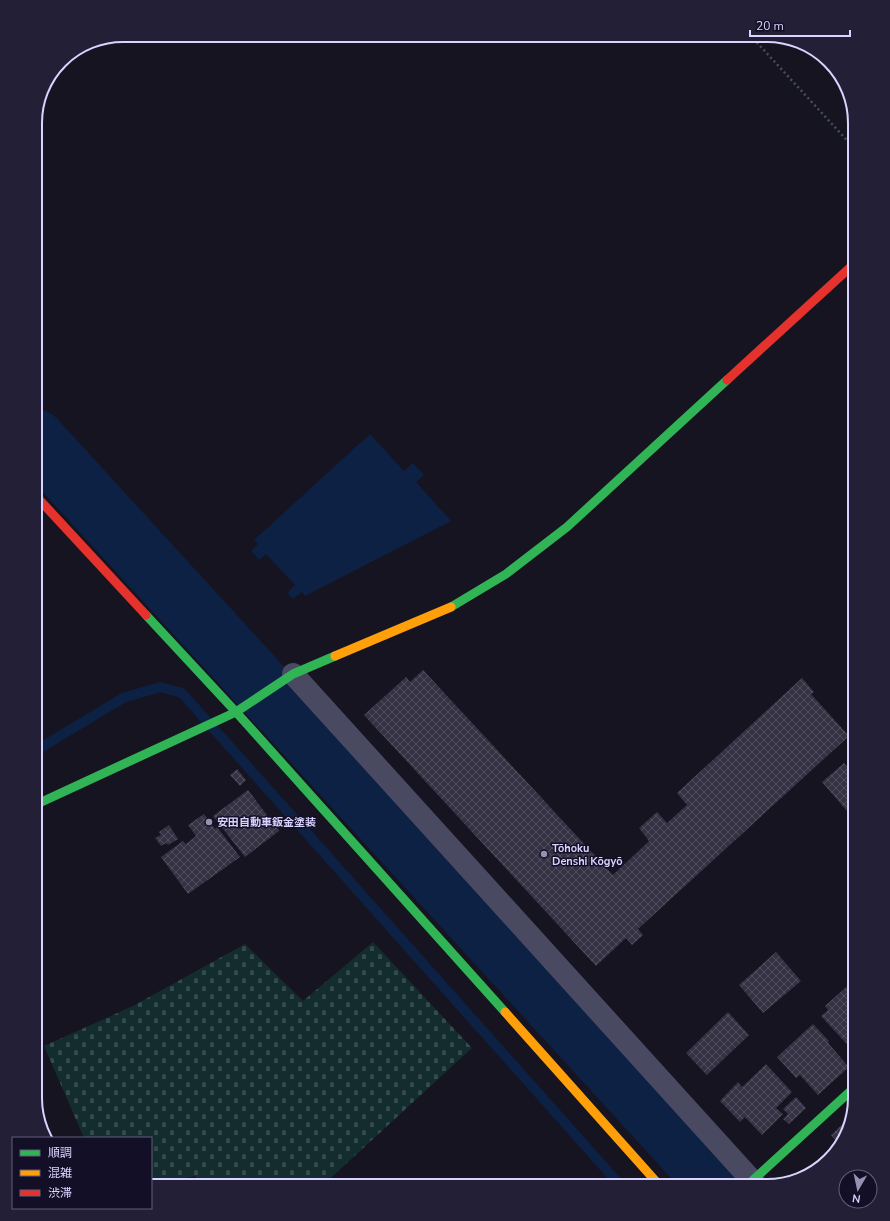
<svg xmlns="http://www.w3.org/2000/svg" width="890" height="1221" viewBox="0 0 890 1221" font-family="'Nunito Sans','Noto Sans JP',sans-serif">
	<defs>
		<pattern id="cemetery-stones" width="16" height="16" patternUnits="userSpaceOnUse"><rect width="16" height="16" fill="#132c2d"/><path d="M2 7V4a2 2 0 0 1 4 0v3zM10 15v-3a2 2 0 0 1 4 0v3z" fill="#354a4c"/></pattern>
		<pattern id="building-cross-hatch" width="8" height="8" patternUnits="userSpaceOnUse"><rect width="8" height="8" fill="#343243"/><path d="M0 0l8 8M0 8l8-8" fill="none" stroke="#514f5f"/></pattern>
	</defs>
	<rect width="100%" height="100%" fill="#161421"/>
	<path fill="url(#cemetery-stones)" d="M373,942L472,1048L322,1186H204L195,1176L156,1186H151V1138H84L44,1046L133,1006L245,944L303,1001Z"/>
	<path fill="#0d2144" d="M370,434L404,471L413,463L424,475L416,482L451,521L305,596L302,592L293,599L287,593L295,585L266,554L259,560L251,551L258,544L254,540Z"/>
	<g fill="none" stroke-linecap="round" stroke-linejoin="round">
		<path stroke="#0d2144" stroke-width="10" d="M35,751L123,698L160,687L182,693L621,1186"/>
		<path stroke="#0d2144" stroke-width="60" d="M35,439L719,1186"/>
	</g>
	<path fill="url(#building-cross-hatch)" d="M423,670L613,875L649,841L639,828L657,812L667,823L687,805L677,793L802,678L814,692L811,694L849,736L638,929L643,935L632,945L626,938L596,966L364,715L406,677L410,682Z
		M844,763L855,776V803L846,810L822,782Z
		M237,769L246,780L240,786L230,775Z
		M248,790L270,819L274,817L280,826L277,828L279,831L245,857L213,816Z
		M204,814L215,829L217,827L240,857L188,894L161,857L183,841L186,844L196,836L188,825Z
		M169,825L178,839L168,845L166,843L161,846L155,838L161,835L159,832Z
		M776,952L801,981L763,1013L739,985Z
		M855,979V1053L821,1016L828,1010L825,1006Z
		M728,1012L749,1035L707,1075L686,1053Z
		M813,1024L829,1041L828,1043L849,1067L818,1095L800,1075L796,1078L777,1057Z
		M766,1064L792,1092L776,1108L783,1114L762,1135L745,1117L740,1122L720,1101L738,1082L742,1087Z
		M796,1097L806,1108L789,1124L783,1119L788,1114L783,1109Z
		M850,1117L843,1142L840,1145L831,1135Z"/>
	<g fill="none" stroke-linecap="round" stroke-linejoin="round">
		<path stroke="#44505f" stroke-width="2.5" stroke-dasharray="2 3" stroke-linecap="butt" d="M750,35L855,149"/>
		<path stroke="#4a4962" stroke-width="22" d="M293,674L757,1186"/>
		<path stroke="#30b455" stroke-width="9" d="M451,607L506,574L567,527L727,380
			M146,615L236,712L505,1012
			M35,805L236,712L293,674L335,656
			M752,1181L855,1087"/>
		<path stroke="#ff9f0a" stroke-width="9" d="M335,656L451,607
			M505,1012L660,1186"/>
		<path stroke="#e5322d" stroke-width="9" d="M727,380L855,263
			M35,495L146,615"/>
	</g>
	<g fill="#9591b1" stroke="#130f26" stroke-width="1.5">
		<circle cx="209" cy="822" r="4"/>
		<circle cx="544" cy="854" r="4"/>
	</g>
	<g text-anchor="middle" dominant-baseline="central" stroke-width="3" stroke-linejoin="round" paint-order="stroke">
		<g font-size="11" font-weight="bold" fill="#d9d4ff" stroke="#130f26" text-anchor="start">
			<text x="217" y="822">安田自動車鈑金塗装</text>
			<text x="552" y="848">Tōhoku<tspan x="552" dy="13">Denshi Kōgyō</tspan></text>
		</g>
	</g>
	<path d="M0 0H890V1221H0ZM123 42H767A81 81 0 0 1 848 123V1098A81 81 0 0 1 767 1179H123A81 81 0 0 1 42 1098V123A81 81 0 0 1 123 42Z" fill="#231f37" fill-rule="evenodd"/>
	<path fill="none" stroke="#d9d4ff" stroke-width="2" d="M123 42H767A81 81 0 0 1 848 123V1098A81 81 0 0 1 767 1179H123A81 81 0 0 1 42 1098V123A81 81 0 0 1 123 42Z"/>
	<rect x="12" y="1137" width="140" height="72" fill="#130f26" stroke="#625e7d"/>
	<rect x="20" y="1150" width="20" height="6" fill="#30b455" stroke="#625e7d"/>
	<text x="48" y="1157" font-size="12" fill="#d9d4ff">順調</text>
	<rect x="20" y="1170" width="20" height="6" fill="#ff9f0a" stroke="#625e7d"/>
	<text x="48" y="1177" font-size="12" fill="#d9d4ff">混雑</text>
	<rect x="20" y="1190" width="20" height="6" fill="#e5322d" stroke="#625e7d"/>
	<text x="48" y="1197" font-size="12" fill="#d9d4ff">渋滞</text>
	<g transform="translate(858 1189) rotate(189)"><circle r="19" fill="#130f26" stroke="#625e7d"/>
	<path d="M0-3L7 15L0 10L-7 15Z" fill="#9591b1"/>
	<text y="-6" font-size="11" font-weight="bold" text-anchor="middle" fill="#d9d4ff">N</text>
	</g>
	<path d="M750 30v6h100v-6" fill="none" stroke="#d9d4ff" stroke-width="2"/>
	<text x="756" y="30" font-size="12" fill="#d9d4ff" stroke="#130f26" stroke-width="3" paint-order="stroke">20 m</text>
</svg>
